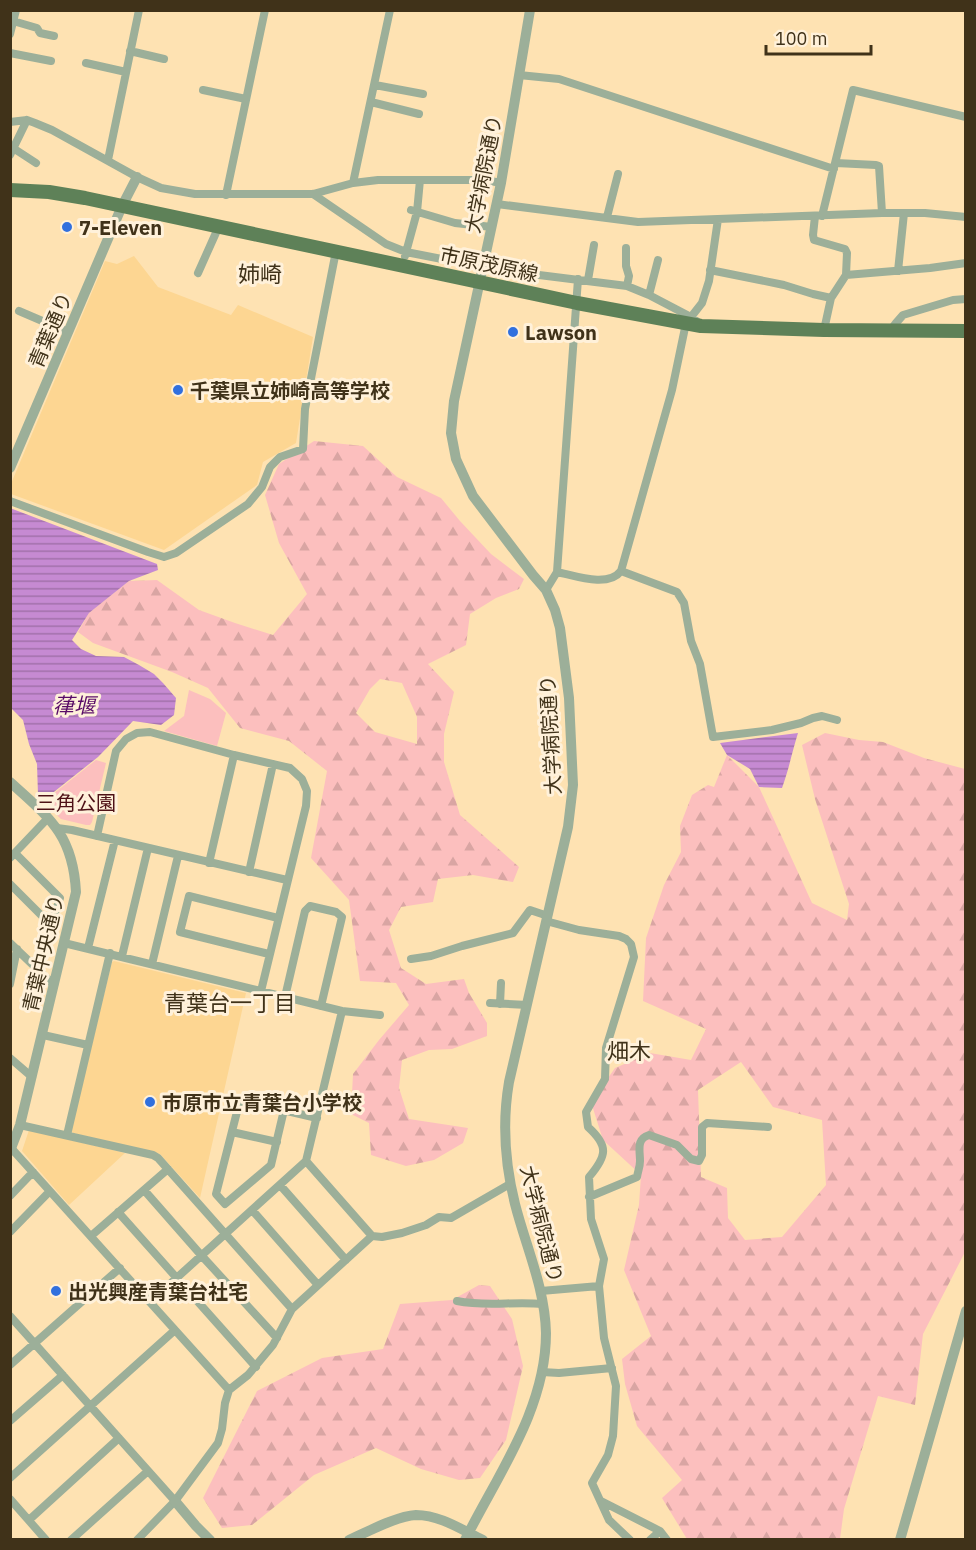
<svg xmlns="http://www.w3.org/2000/svg" width="976" height="1550" viewBox="0 0 976 1550" font-family="'IBM Plex Sans','Noto Sans JP',sans-serif">
	<defs>
		<pattern id="forest-firs" width="22" height="20" patternUnits="userSpaceOnUse" patternTransform="scale(1.5)"><rect width="22" height="20" fill="#fcbfbe"/><path d="M5 1l3.5 6h-7zM16 11l3.5 6h-7z" fill="#d9a5a3"/></pattern>
		<pattern id="water-rules" width="6" height="5" patternUnits="userSpaceOnUse" patternTransform="scale(1.5)"><rect width="6" height="5" fill="#c68ad2"/><path d="M0 2.5h6" fill="none" stroke="#a271aa"/></pattern>
	</defs>
	<rect width="100%" height="100%" fill="#fee2b2"/>
	<path fill="#fdd692" d="M134,256L158,287L231,315L238,305L313,337L296,443L263,462L257,485L164,550L11,494L10,486L105,261L117,264Z
		M114,961L246,993L200,1198L160,1154L73,1133L71,1130L112,962Z
		M29,1130L125,1153L69,1205L22,1151Z"/>
	<path fill="url(#forest-firs)" fill-rule="evenodd" d="M314,441L363,446L397,477L441,498L460,521L491,554L524,579L519,589L496,598L470,614L466,645L428,664L454,692L444,734V762L460,815L519,867L513,882L473,875L438,879L433,902L401,907L389,930L401,968L426,984L464,979L469,993L487,1023V1036L452,1049L429,1050L402,1060L399,1088L409,1119L468,1128L463,1143L434,1160L406,1166L371,1155L369,1123L351,1114L353,1074L379,1040L409,1005L396,983L360,981L349,900L311,858L327,771L289,741L240,728L208,688L172,672L93,643L78,632L89,613L129,581L157,580L199,610L235,623L273,635L307,594L279,543L265,495L279,464ZM380,679L402,683L417,717V744L375,732L356,713L370,689Z
		M825,733L859,740L883,742L924,758L965,769V1252L923,1334L915,1405L878,1396L844,1509L840,1539H687L662,1498L682,1480L637,1426L625,1384L622,1359L651,1336L624,1270L639,1205L641,1175L603,1140L591,1102L615,1068L650,1053L691,1060L706,1029L643,1001L646,938L664,885L681,852L680,826L692,795L708,785L714,787L727,755L759,787L812,903L847,920L849,904L815,799L802,745ZM741,1062L773,1107L822,1120L826,1185L782,1237L745,1240L728,1218L727,1188L701,1177L698,1090Z
		M479,1285L490,1286L512,1319L523,1366L506,1440L480,1478L459,1480L421,1469L376,1448L314,1475L252,1525L222,1528L203,1498L257,1391L322,1358L383,1349L400,1304L452,1300Z"/>
	<path fill="#fcbfbe" d="M189,690L210,699L226,713L217,746L164,731L184,716Z
		M96,760L106,763L92,822L90,825H86L61,819L43,802Z"/>
	<path fill="url(#water-rules)" d="M10,508L157,564L158,570L129,581L89,613L72,640L81,649L96,656L124,657L139,665L154,674L163,683L176,698L174,715L161,725L133,721L98,757L45,799L38,795L37,764L29,744L23,720L11,708Z
		M798,733C792,752 789,769 782,788L759,787L750,769L727,755L720,743Z"/>
	<g fill="none" stroke-linecap="round" stroke-linejoin="round">
		<path stroke="#9caf99" stroke-width="8" d="M13,21L37,28L40,33L54,36
			M10,34L16,10
			M130,51L164,59
			M10,53L51,61
			M86,63L126,72
			M519,75L559,79L834,169
			M375,85L423,94
			M203,90L246,99
			M371,102L419,114
			M10,122L27,120L35,123L52,130L137,177L161,188L195,194H313L353,183L378,180H485L501,183
			M13,148L36,163
			M10,155L27,120
			M108,160L139,10
			M836,163L876,165L879,166L882,213
			M353,183L390,10
			M313,194L386,244L406,252L483,267
			M226,195L265,10
			M497,204L638,222L882,213H925L966,217
			M411,210L455,223L492,227
			M815,216L813,235L814,240L845,249L847,253L846,275
			M822,216L853,90L966,117
			M607,217L618,174
			M626,248V266L629,276L627,286
			M405,256L417,212L420,180
			M710,270L784,285L813,294L831,298
			M898,271L904,213
			M198,273L219,226
			M523,273L627,286L649,295L691,317L699,323
			M588,280L594,245
			M649,295L658,260
			M19,311L68,332
			M691,317L702,303L709,281L718,219
			M824,330L831,298L846,275L930,268L966,263
			M890,331L896,323L903,315L953,300L966,299
			M10,501L148,552L164,557L176,553L248,504L262,487L270,467L280,457L303,449L305,409L336,251
			M621,571L677,592L684,603L691,641L700,664L713,737L772,730L801,723L813,718L822,716L837,720
			M557,572C576,576 608,588 621,571L672,390L686,323
			M546,590L557,572L578,279
			M57,828L72,830L287,880
			M97,836L116,751L126,739L137,733L150,732L234,755L290,768L302,779L307,791L306,806L261,991
			M10,858L48,818
			M209,863L234,755
			M249,872L273,764
			M10,884L51,925L60,898L15,853
			M546,921L579,930L619,936L626,939L631,944L634,957L606,1048L605,1079L586,1112L588,1127C609,1146 607,1156 589,1177L591,1219L604,1259L599,1286L604,1338L616,1386L613,1436L608,1455L592,1483L609,1520L630,1540
			M10,943L54,985
			M64,943L342,1011L380,1015
			M88,948L115,840
			M269,954L180,932L189,896L278,918
			M122,956L148,848
			M411,959L431,956L462,946L513,933L530,910L548,916
			M152,964L178,856
			M10,984L17,949
			M285,997L305,911L310,906L336,912L342,917L321,1006
			M490,1003L527,1005
			M500,1004L501,983
			M43,1035L88,1045
			M10,1058L32,1077
			M284,1110L271,1165L225,1204L216,1194L240,1100L317,1118
			M20,1125L153,1155L158,1158L292,1309
			M232,1132L277,1142
			M67,1135L110,953
			M12,1149L229,1390
			M306,1161L372,1236L382,1237L402,1233L426,1225L439,1217L451,1218L510,1184
			M280,1185L346,1260
			M144,1190L201,1255L277,1338
			M10,1196L33,1172
			M589,1197L637,1177C638,1171 640,1167 640,1161C640,1150 636,1139 649,1135L677,1145L691,1159L699,1161L702,1155V1127L707,1123L768,1127
			M252,1210L318,1285
			M118,1212L256,1367
			M10,1232L50,1191
			M91,1236L168,1169
			M541,1291L599,1286
			M457,1301C487,1307 513,1301 543,1304
			M150,1302L306,1161L342,1011
			M10,1316L175,1501
			M10,1365L120,1268
			M542,1372L559,1373L612,1368
			M10,1421L63,1375
			M10,1478L175,1330
			M10,1499L46,1540
			M601,1501L660,1531L667,1540
			M29,1520L119,1438
			M71,1540L148,1471
			M137,1540L175,1501L218,1443L222,1429L225,1403L229,1390L248,1375L273,1345L292,1309L372,1236
			M650,1540L660,1531"/>
		<path stroke="#9caf99" stroke-width="10" d="M10,468L122,206L137,177
			M10,782C50,818 73,835 76,892L20,1125L10,1151
			M175,1501L196,1526L210,1540
			M349,1540C367,1532 397,1516 416,1515C440,1515 462,1530 483,1540
			M465,1540C498,1474 546,1409 546,1333C545,1288 526,1247 515,1204C505,1164 502,1123 509,1082L568,827L573,785L569,698L560,628L555,610L546,590L533,575L473,496L456,459L451,433L454,401L501,183L530,10
			M900,1540L966,1311"/>
		<path stroke="#5e8158" stroke-width="14" d="M10,190L49,192L85,198L577,303L701,326L824,330L966,331"/>
	</g>
	<g fill="#3170de" stroke="#fff1da" stroke-width="2">
		<circle cx="67" cy="227" r="6"/>
		<circle cx="513" cy="332" r="6"/>
		<circle cx="178" cy="390" r="6"/>
		<circle cx="150" cy="1102" r="6"/>
		<circle cx="56" cy="1291" r="6"/>
	</g>
	<g text-anchor="middle" dominant-baseline="central" stroke-width="6" stroke-linejoin="round" paint-order="stroke">
		<g font-size="20" fill="#403219" stroke="#fff1da">
			<text transform="translate(483 174) rotate(-79)">大学病院通り</text>
			<text transform="translate(489 264) rotate(12)">市原茂原線</text>
			<text transform="translate(50 330) rotate(-67)">青葉通り</text>
			<text transform="translate(550 735) rotate(-93)">大学病院通り</text>
			<text transform="translate(43 953) rotate(-77)">青葉中央通り</text>
			<text transform="translate(542 1224) rotate(76)">大学病院通り</text>
		</g>
		<g font-size="20" font-weight="bold" fill="#403219" stroke="#fff1da" text-anchor="start">
			<text x="79" y="227">7-Eleven</text>
			<text x="525" y="332">Lawson</text>
			<text x="190" y="390">千葉県立姉崎高等学校</text>
			<text x="162" y="1102">市原市立青葉台小学校</text>
			<text x="68" y="1291">出光興産青葉台社宅</text>
		</g>
		<g font-size="20" fill="#4e1116" stroke="#fff1da">
			<text x="76" y="802">三角公園</text>
		</g>
		<g font-size="21" font-style="italic" fill="#590c67" stroke="#fff1da">
			<text x="74" y="705">葎堰</text>
		</g>
		<g font-size="22" fill="#403219" stroke="#fff1da">
			<text x="260" y="273">姉崎</text>
			<text x="230" y="1002">青葉台一丁目</text>
			<text x="629" y="1050">畑木</text>
		</g>
	</g>
	<rect width="976" height="1550" fill="none" stroke="#403219" stroke-width="24"/>
	<path d="M766 45v9h105v-9" fill="none" stroke="#403219" stroke-width="3"/>
	<text x="775" y="45" font-size="18" fill="#403219" stroke="#fff1da" stroke-width="4.5" paint-order="stroke">100 m</text>
</svg>
